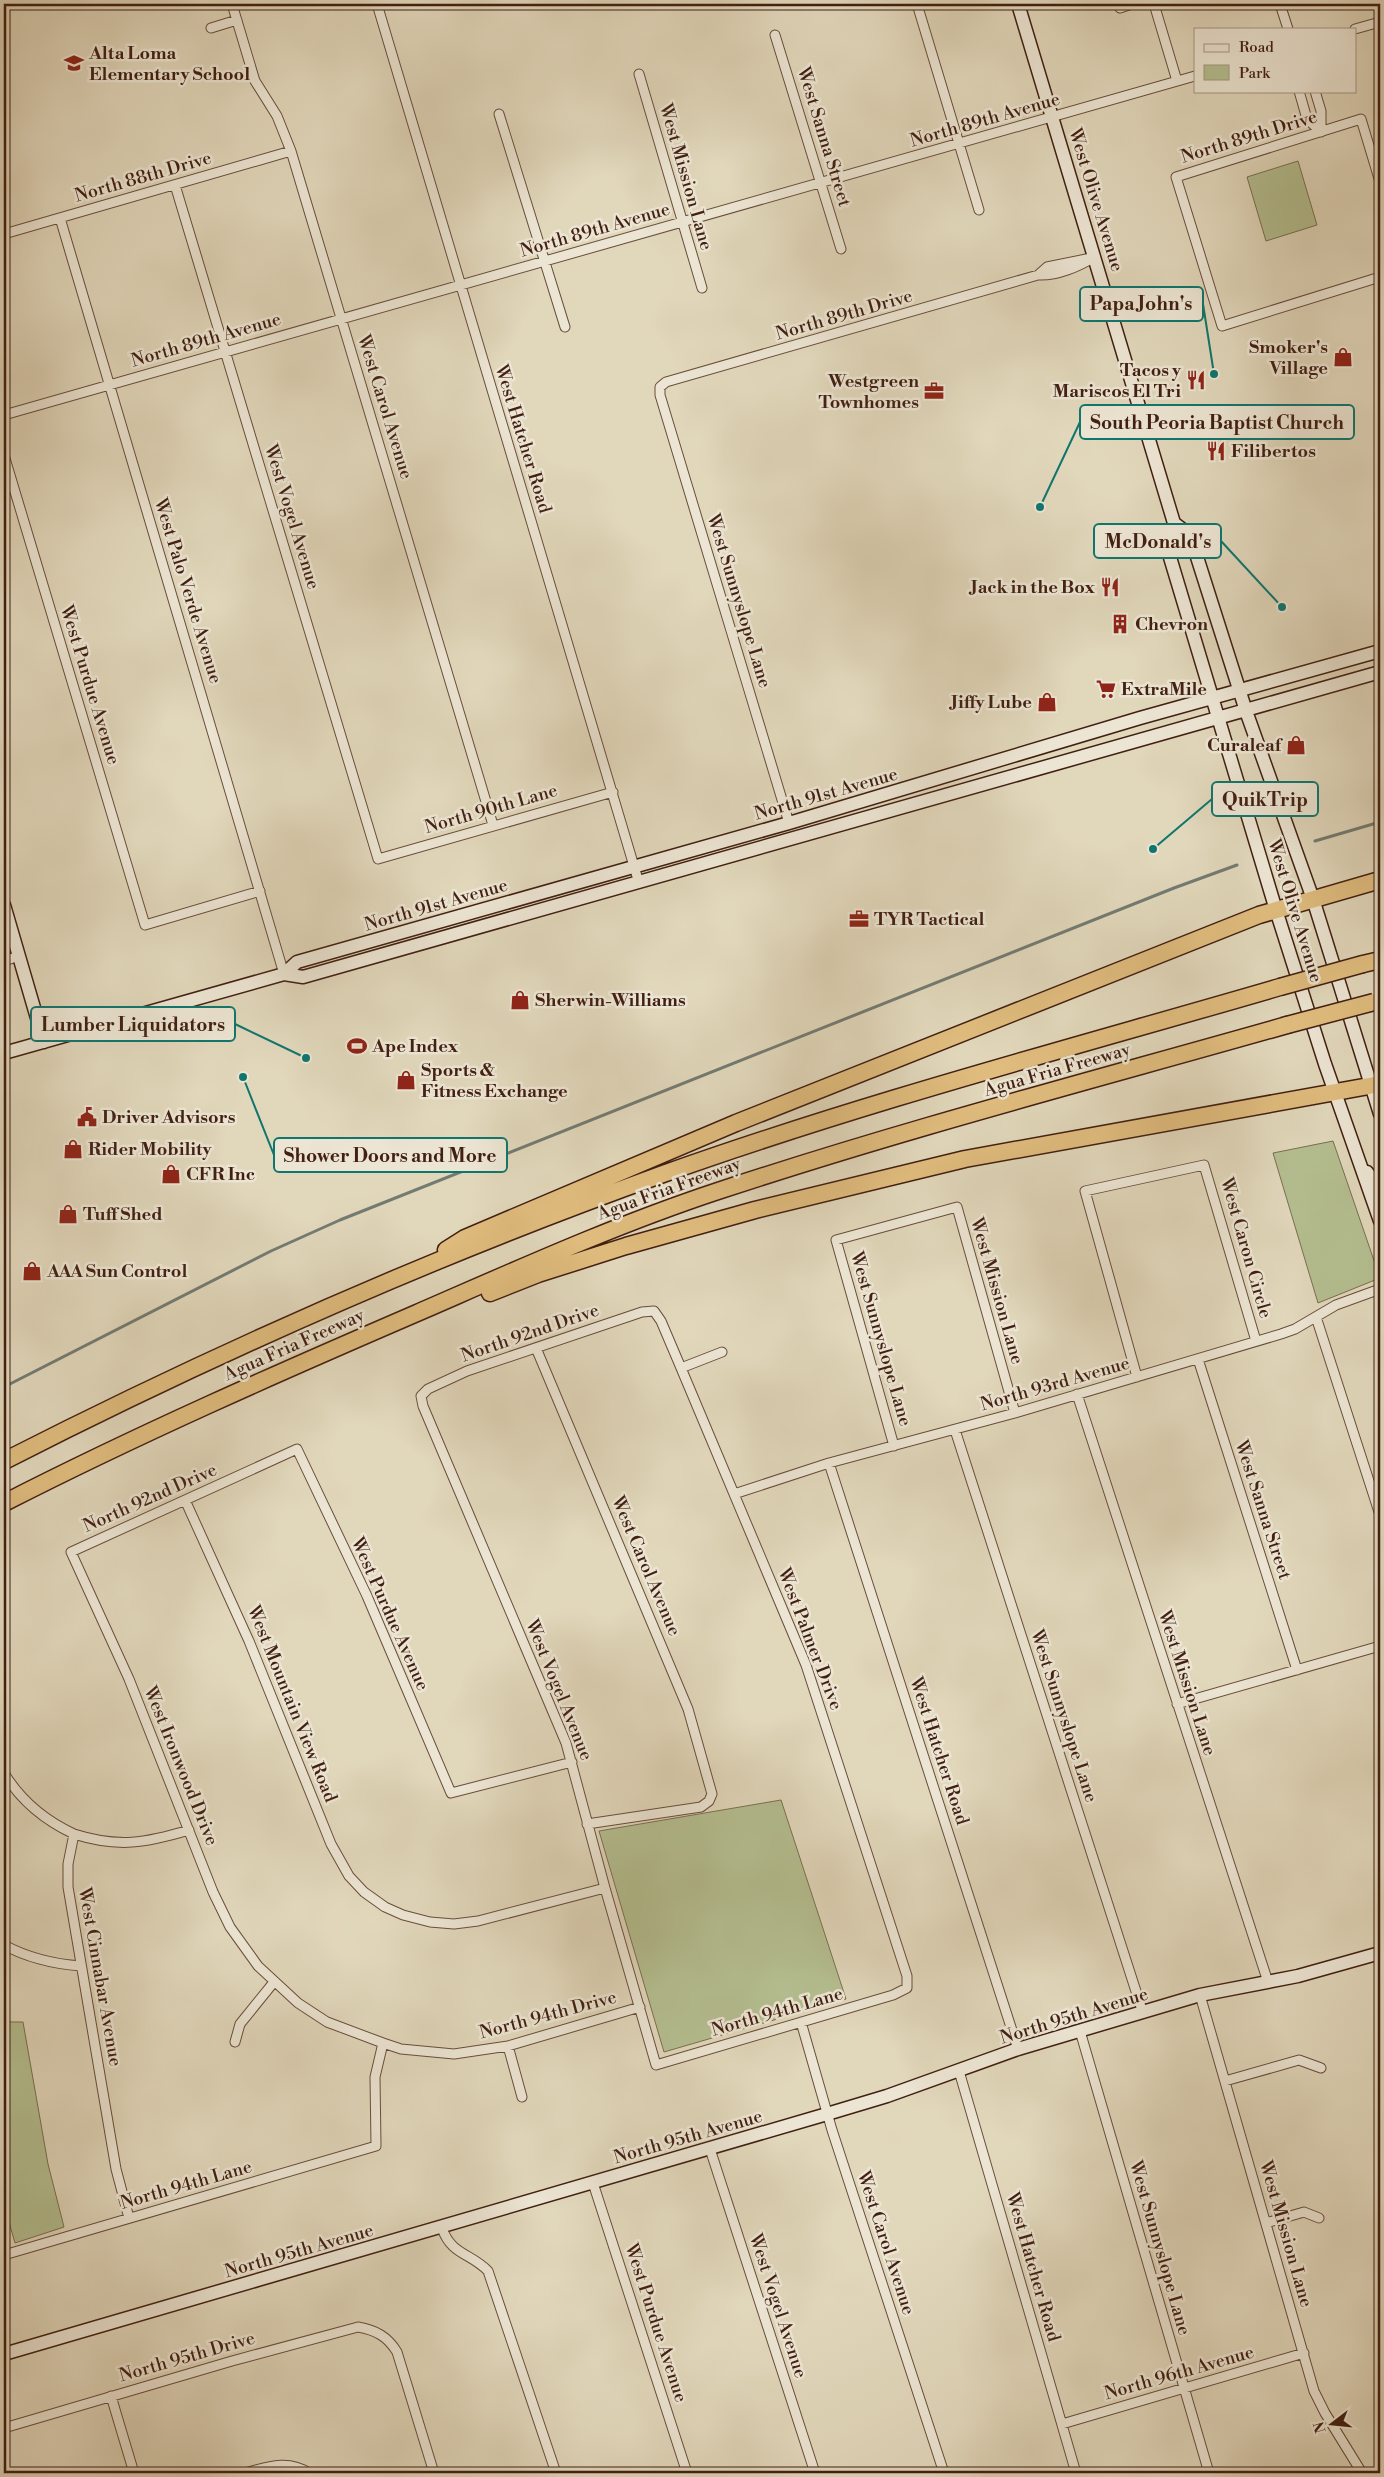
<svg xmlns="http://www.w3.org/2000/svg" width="1384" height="2477" viewBox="0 0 1384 2477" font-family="'Libre Bodoni',serif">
	<rect width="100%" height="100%" fill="#e1d7bb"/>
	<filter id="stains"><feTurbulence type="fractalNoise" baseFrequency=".004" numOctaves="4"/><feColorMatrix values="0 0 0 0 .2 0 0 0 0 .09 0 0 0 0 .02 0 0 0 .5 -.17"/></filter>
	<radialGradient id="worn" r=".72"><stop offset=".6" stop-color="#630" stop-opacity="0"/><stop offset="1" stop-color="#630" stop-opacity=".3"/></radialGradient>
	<path fill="#b4be90" stroke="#7a6e51" d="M1298,161L1317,225L1266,241L1247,177Z
		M1333,1141L1380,1278L1318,1303L1273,1153Z
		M781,1800L846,1999L664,2052L599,1831Z
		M4,2018L11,2022H23L48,2164L64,2227L15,2243L4,2205Z"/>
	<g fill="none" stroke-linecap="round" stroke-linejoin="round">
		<path stroke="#737b72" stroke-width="3" d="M1315,841L1380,822
			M4,1387L271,1251L340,1220L1174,888L1237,865"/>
		<defs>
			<path id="street" d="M232,4L255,81L277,116L291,151L493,825
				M377,4L639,883
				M917,4L979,210
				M1154,4L1177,81
				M1280,4L1288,29
				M1120,8L1132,4
				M211,28L237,20
				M1355,29L1380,22
				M775,35L841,249
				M639,74L702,288
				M1299,91L1307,119L1321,132
				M1315,91L1321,111V132
				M499,114L565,327
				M1380,182L1361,119L1176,177L1222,326L1380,277
				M175,185L378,859L613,792
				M60,218L284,974
				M4,234L291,151
				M1038,275L1047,267L1091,258
				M4,415L1195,76
				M4,455L145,925L260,891
				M789,823L660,395V387L666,382L1038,275C1058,276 1077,267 1095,257
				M4,961L19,956
				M654,1311L661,1321L681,1368L806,1665L907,1976V1988L893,1995L656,2065L605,1888L566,1743L423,1406L421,1396L428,1389L467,1371L642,1312Z
				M1316,1317L1380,1515
				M536,1348L688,1709L712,1794L709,1801L701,1807L587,1824
				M1198,1359L1297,1670
				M681,1368L722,1352
				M1137,1377L1085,1191L1204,1165L1256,1341
				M1077,1394L1268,1982
				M955,1430L1143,2013
				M894,1446L836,1240L957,1207L1015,1413
				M829,1463L1018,2049
				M734,1494L829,1463L1015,1413L1281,1334L1295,1329L1336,1305L1380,1289
				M185,1500L249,1641L331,1844L349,1876L364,1892L385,1907L403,1915L430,1922L454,1924L478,1921L605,1888
				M1177,1704L1380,1646
				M572,1762L451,1793L367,1596L297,1449L71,1552L129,1679L213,1892L230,1927L258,1966L298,2003L327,2022L383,2043L401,2049L454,2054L508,2046L640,2007
				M4,1773C21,1801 44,1820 74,1834L68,1864V1887L116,2169L129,2218
				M74,1834C118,1848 146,1843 189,1830
				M4,1945C28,1958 54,1964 81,1966
				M1200,1995L1314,2391L1325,2413L1362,2473
				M801,2022L832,2130L944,2473
				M1080,2031L1209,2473
				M235,2042L240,2024L274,1982
				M508,2046L522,2097
				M959,2071L1076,2473
				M1225,2081L1299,2060L1321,2068
				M710,2149L815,2473
				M593,2183L687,2473
				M1266,2223L1304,2212L1319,2218
				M442,2228C451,2255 471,2253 488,2271L556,2473
				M4,2255L376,2146L375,2077L383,2043
				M111,2396L134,2473
				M1062,2424L1304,2353
				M4,2428L232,2361L358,2327C376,2330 388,2337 397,2352L434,2473
				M245,2473C267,2467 288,2459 309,2473"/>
			<path id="secondary" d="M1018,4L1174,523L1166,544L1276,910L1325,1064L1380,1221
				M1174,523L1190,535L1246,711L1313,899L1380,1114
				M4,905L44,1042
				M284,974L297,962L789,823L1140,718L1380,651
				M4,1053L284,974L303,977L1380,672
				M1367,1172L1380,1190
				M4,2354L827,2114L887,2096L1018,2049L1200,1995L1298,1976L1380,1953"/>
			<path id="highway" d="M1363,964L1380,960
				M446,1250L465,1238L736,1123L1259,915L1380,880
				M490,1293L538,1274L626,1246L755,1210L965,1159L1380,1084
				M4,1461C218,1352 437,1255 663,1174C865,1102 1074,1047 1280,987
				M4,1503C139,1434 278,1373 417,1313C516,1270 615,1225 718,1191C905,1129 1097,1079 1287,1025"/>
		</defs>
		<use href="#street" stroke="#694d3c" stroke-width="11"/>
		<use href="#secondary" stroke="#411f12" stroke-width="15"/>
		<use href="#highway" stroke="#411f12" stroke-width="19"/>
		<use href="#street" stroke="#ece5d3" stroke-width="9"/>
		<use href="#secondary" stroke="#ece5d3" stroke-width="12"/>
		<use href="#highway" stroke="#e0bc7e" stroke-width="16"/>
		<defs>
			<path id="highway-bridge" d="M1280,987L1363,964
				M1287,1025L1374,1002"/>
		</defs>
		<use href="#highway-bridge" stroke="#411f12" stroke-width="19" stroke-linecap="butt"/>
		<use href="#highway-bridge" stroke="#e0bc7e" stroke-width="16"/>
	</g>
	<defs>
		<symbol id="school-bare" viewBox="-9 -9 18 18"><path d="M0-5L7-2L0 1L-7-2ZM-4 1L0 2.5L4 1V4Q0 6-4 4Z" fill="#8f2418" stroke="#ece5d3" stroke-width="2.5" paint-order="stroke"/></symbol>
		<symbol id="shop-bare" viewBox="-9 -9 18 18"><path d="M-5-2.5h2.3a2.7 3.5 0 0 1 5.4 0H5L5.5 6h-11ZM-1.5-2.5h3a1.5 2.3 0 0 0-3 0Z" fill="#8f2418" stroke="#ece5d3" stroke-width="2.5" paint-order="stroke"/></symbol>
		<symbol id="restaurant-bare" viewBox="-9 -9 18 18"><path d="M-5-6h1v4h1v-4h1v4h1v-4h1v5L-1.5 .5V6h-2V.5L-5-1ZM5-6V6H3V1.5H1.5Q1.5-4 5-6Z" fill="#8f2418" stroke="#ece5d3" stroke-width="2.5" paint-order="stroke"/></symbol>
		<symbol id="office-bare" viewBox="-9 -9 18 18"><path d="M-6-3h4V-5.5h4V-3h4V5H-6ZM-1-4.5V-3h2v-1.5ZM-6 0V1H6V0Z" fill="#8f2418" stroke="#ece5d3" stroke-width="2.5" paint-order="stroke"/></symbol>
		<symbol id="building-bare" viewBox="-9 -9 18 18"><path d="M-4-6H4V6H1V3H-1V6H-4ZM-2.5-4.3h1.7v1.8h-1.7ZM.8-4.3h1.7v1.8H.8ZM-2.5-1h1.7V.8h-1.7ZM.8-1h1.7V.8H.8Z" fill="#8f2418" stroke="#ece5d3" stroke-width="2.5" paint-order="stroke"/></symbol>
		<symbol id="supermarket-bare" viewBox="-9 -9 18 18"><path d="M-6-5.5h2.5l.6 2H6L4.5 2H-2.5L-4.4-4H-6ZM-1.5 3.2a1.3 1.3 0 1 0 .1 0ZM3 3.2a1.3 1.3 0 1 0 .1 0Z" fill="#8f2418" stroke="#ece5d3" stroke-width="2.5" paint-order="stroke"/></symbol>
		<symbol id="stadium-bare" viewBox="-9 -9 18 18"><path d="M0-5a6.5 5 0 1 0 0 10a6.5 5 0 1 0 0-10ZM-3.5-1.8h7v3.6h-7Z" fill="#8f2418" stroke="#ece5d3" stroke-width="2.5" paint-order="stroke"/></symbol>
		<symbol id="civic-bare" viewBox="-9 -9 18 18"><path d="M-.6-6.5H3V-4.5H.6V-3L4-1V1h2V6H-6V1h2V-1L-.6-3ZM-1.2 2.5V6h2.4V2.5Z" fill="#8f2418" stroke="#ece5d3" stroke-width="2.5" paint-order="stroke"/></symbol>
	</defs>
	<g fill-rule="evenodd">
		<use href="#school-bare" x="60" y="49" width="28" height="28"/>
		<use href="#shop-bare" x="1329" y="343" width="28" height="28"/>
		<use href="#restaurant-bare" x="1182" y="366" width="28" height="28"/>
		<use href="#office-bare" x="920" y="377" width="28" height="28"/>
		<use href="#restaurant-bare" x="1202" y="437" width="28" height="28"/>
		<use href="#restaurant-bare" x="1096" y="573" width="28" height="28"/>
		<use href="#building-bare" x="1106" y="610" width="28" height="28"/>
		<use href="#supermarket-bare" x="1092" y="675" width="28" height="28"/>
		<use href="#shop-bare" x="1033" y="688" width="28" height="28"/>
		<use href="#shop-bare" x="1282" y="731" width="28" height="28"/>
		<use href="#office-bare" x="845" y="905" width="28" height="28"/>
		<use href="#shop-bare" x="506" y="986" width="28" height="28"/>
		<use href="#stadium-bare" x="343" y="1032" width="28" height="28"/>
		<use href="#shop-bare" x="392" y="1066" width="28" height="28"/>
		<use href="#civic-bare" x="73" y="1103" width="28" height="28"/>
		<use href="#shop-bare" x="59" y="1135" width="28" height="28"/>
		<use href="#shop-bare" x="157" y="1160" width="28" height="28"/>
		<use href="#shop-bare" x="54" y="1200" width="28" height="28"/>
		<use href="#shop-bare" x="18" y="1257" width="28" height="28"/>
	</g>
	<g text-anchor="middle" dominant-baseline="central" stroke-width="5" stroke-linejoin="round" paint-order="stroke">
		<g font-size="18" font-weight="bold" fill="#411f12" stroke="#ece5d3" text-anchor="start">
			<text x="89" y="53">Alta Loma<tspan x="89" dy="21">Elementary School</tspan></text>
			<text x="1328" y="347" text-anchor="end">Smoker's<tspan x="1328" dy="21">Village</tspan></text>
			<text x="1181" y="370" text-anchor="end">Tacos y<tspan x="1181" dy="21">Mariscos El Tri</tspan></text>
			<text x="919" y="381" text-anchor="end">Westgreen<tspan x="919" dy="21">Townhomes</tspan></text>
			<text x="1231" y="451">Filibertos</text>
			<text x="1095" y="587" text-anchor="end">Jack in the Box</text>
			<text x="1135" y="624">Chevron</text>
			<text x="1121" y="689">ExtraMile</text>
			<text x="1032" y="702" text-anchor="end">Jiffy Lube</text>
			<text x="1281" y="745" text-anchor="end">Curaleaf</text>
			<text x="874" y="919">TYR Tactical</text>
			<text x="535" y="1000">Sherwin-Williams</text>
			<text x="372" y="1046">Ape Index</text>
			<text x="421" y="1070">Sports &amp;<tspan x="421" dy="21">Fitness Exchange</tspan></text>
			<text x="102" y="1117">Driver Advisors</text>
			<text x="88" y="1149">Rider Mobility</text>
			<text x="186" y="1174">CFR Inc</text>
			<text x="83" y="1214">Tuff Shed</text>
			<text x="47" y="1271">AAA Sun Control</text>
		</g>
		<g font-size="18" fill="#411f12" stroke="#ece5d3">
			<text transform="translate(985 120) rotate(-16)">North 89th Avenue</text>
			<text transform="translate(824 137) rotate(73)">West Sanna Street</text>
			<text transform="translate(1249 137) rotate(-17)">North 89th Drive</text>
			<text transform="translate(143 177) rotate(-16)">North 88th Drive</text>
			<text transform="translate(686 177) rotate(74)">West Mission Lane</text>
			<text transform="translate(1096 200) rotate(73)">West Olive Avenue</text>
			<text transform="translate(595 230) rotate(-16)">North 89th Avenue</text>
			<text transform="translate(844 315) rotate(-16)">North 89th Drive</text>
			<text transform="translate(206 340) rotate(-16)">North 89th Avenue</text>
			<text transform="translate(385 407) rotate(73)">West Carol Avenue</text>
			<text transform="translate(523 439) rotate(73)">West Hatcher Road</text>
			<text transform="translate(292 517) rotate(73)">West Vogel Avenue</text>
			<text transform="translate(188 591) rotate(73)">West Palo Verde Avenue</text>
			<text transform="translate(739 601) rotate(73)">West Sunnyslope Lane</text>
			<text transform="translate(90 685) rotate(73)">West Purdue Avenue</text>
			<text transform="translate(826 794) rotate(-16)">North 91st Avenue</text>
			<text transform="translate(491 809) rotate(-16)">North 90th Lane</text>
			<text transform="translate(436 905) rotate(-16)">North 91st Avenue</text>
			<text transform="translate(1295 911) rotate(73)">West Olive Avenue</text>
			<text transform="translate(1057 1070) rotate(-16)">Agua Fria Freeway</text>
			<text transform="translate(669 1189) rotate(-20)">Agua Fria Freeway</text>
			<text transform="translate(1246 1248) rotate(74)">West Caron Circle</text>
			<text transform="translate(997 1291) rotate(74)">West Mission Lane</text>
			<text transform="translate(530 1333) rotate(-19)">North 92nd Drive</text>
			<text transform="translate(881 1339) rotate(74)">West Sunnyslope Lane</text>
			<text transform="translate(294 1345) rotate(-24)">Agua Fria Freeway</text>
			<text transform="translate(1055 1384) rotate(-16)">North 93rd Avenue</text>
			<text transform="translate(150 1498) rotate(-24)">North 92nd Drive</text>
			<text transform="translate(1263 1510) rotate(72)">West Sanna Street</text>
			<text transform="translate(646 1566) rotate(67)">West Carol Avenue</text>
			<text transform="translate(390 1614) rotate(66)">West Purdue Avenue</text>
			<text transform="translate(810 1639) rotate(69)">West Palmer Drive</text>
			<text transform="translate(1187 1683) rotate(72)">West Mission Lane</text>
			<text transform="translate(559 1690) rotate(68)">West Vogel Avenue</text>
			<text transform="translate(292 1704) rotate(68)">West Mountain View Road</text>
			<text transform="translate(1064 1716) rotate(72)">West Sunnyslope Lane</text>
			<text transform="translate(939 1751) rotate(72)">West Hatcher Road</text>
			<text transform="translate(181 1766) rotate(68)">West Ironwood Drive</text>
			<text transform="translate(100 1977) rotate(80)">West Cinnabar Avenue</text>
			<text transform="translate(777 2012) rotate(-16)">North 94th Lane</text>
			<text transform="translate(548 2015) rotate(-15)">North 94th Drive</text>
			<text transform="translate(1074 2016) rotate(-17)">North 95th Avenue</text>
			<text transform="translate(688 2137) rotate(-16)">North 95th Avenue</text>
			<text transform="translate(186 2185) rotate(-16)">North 94th Lane</text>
			<text transform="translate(1286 2234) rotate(74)">West Mission Lane</text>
			<text transform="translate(886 2243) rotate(72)">West Carol Avenue</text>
			<text transform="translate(1160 2248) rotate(74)">West Sunnyslope Lane</text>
			<text transform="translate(299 2251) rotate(-16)">North 95th Avenue</text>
			<text transform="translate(1033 2267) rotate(74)">West Hatcher Road</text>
			<text transform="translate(778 2306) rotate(72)">West Vogel Avenue</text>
			<text transform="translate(656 2323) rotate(72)">West Purdue Avenue</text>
			<text transform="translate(187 2357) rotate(-16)">North 95th Drive</text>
			<text transform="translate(1179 2373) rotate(-16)">North 96th Avenue</text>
		</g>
	</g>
	<path fill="none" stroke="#0f766e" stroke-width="2" d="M1214 374L1203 304M1040 507L1080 422M1282 607L1221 541M1153 849L1212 799M306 1058L235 1024M243 1077L274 1155"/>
	<g fill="#0f766e" stroke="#ece5d3" stroke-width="2">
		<circle cx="1214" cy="374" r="5"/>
		<circle cx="1040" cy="507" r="5"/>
		<circle cx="1282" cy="607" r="5"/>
		<circle cx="1153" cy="849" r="5"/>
		<circle cx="306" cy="1058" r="5"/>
		<circle cx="243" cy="1077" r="5"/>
	</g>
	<g fill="#ece5d3" stroke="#0f766e" stroke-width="2">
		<rect x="1080" y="287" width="123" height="34" rx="5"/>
		<rect x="1080" y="405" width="274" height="34" rx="5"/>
		<rect x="1094" y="524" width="127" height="34" rx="5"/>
		<rect x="1212" y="782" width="106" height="34" rx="5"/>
		<rect x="31" y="1007" width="204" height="34" rx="5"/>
		<rect x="274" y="1138" width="233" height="34" rx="5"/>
	</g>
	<g font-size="19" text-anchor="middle" font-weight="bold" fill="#411f12">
		<text x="1141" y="310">Papa John's</text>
		<text x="1217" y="429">South Peoria Baptist Church</text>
		<text x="1158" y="548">McDonald's</text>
		<text x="1265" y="806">QuikTrip</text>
		<text x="133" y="1031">Lumber Liquidators</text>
		<text x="390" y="1162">Shower Doors and More</text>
	</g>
	<rect width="1384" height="2477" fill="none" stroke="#e1d7bb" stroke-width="20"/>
	<rect x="5" y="5" width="1374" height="2467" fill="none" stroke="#411f12" stroke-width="2.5"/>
	<rect x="10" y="10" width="1364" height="2457" fill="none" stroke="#411f12"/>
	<rect x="1194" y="28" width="162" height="65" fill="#ece5d3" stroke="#a89686"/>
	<rect x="1204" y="44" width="25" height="8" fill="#ece5d3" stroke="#a89686"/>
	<text x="1239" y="52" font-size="15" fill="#411f12">Road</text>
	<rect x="1204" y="65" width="25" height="15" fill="#b4be90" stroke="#a89686"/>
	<text x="1239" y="78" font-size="15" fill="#411f12">Park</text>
	<g transform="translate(1332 2424) rotate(254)" stroke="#ece5d3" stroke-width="4" paint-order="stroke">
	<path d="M0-4L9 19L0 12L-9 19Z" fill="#411f12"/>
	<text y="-8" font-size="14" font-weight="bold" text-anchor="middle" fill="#411f12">N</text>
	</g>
	<rect width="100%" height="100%" filter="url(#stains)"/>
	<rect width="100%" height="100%" fill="url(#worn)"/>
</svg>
